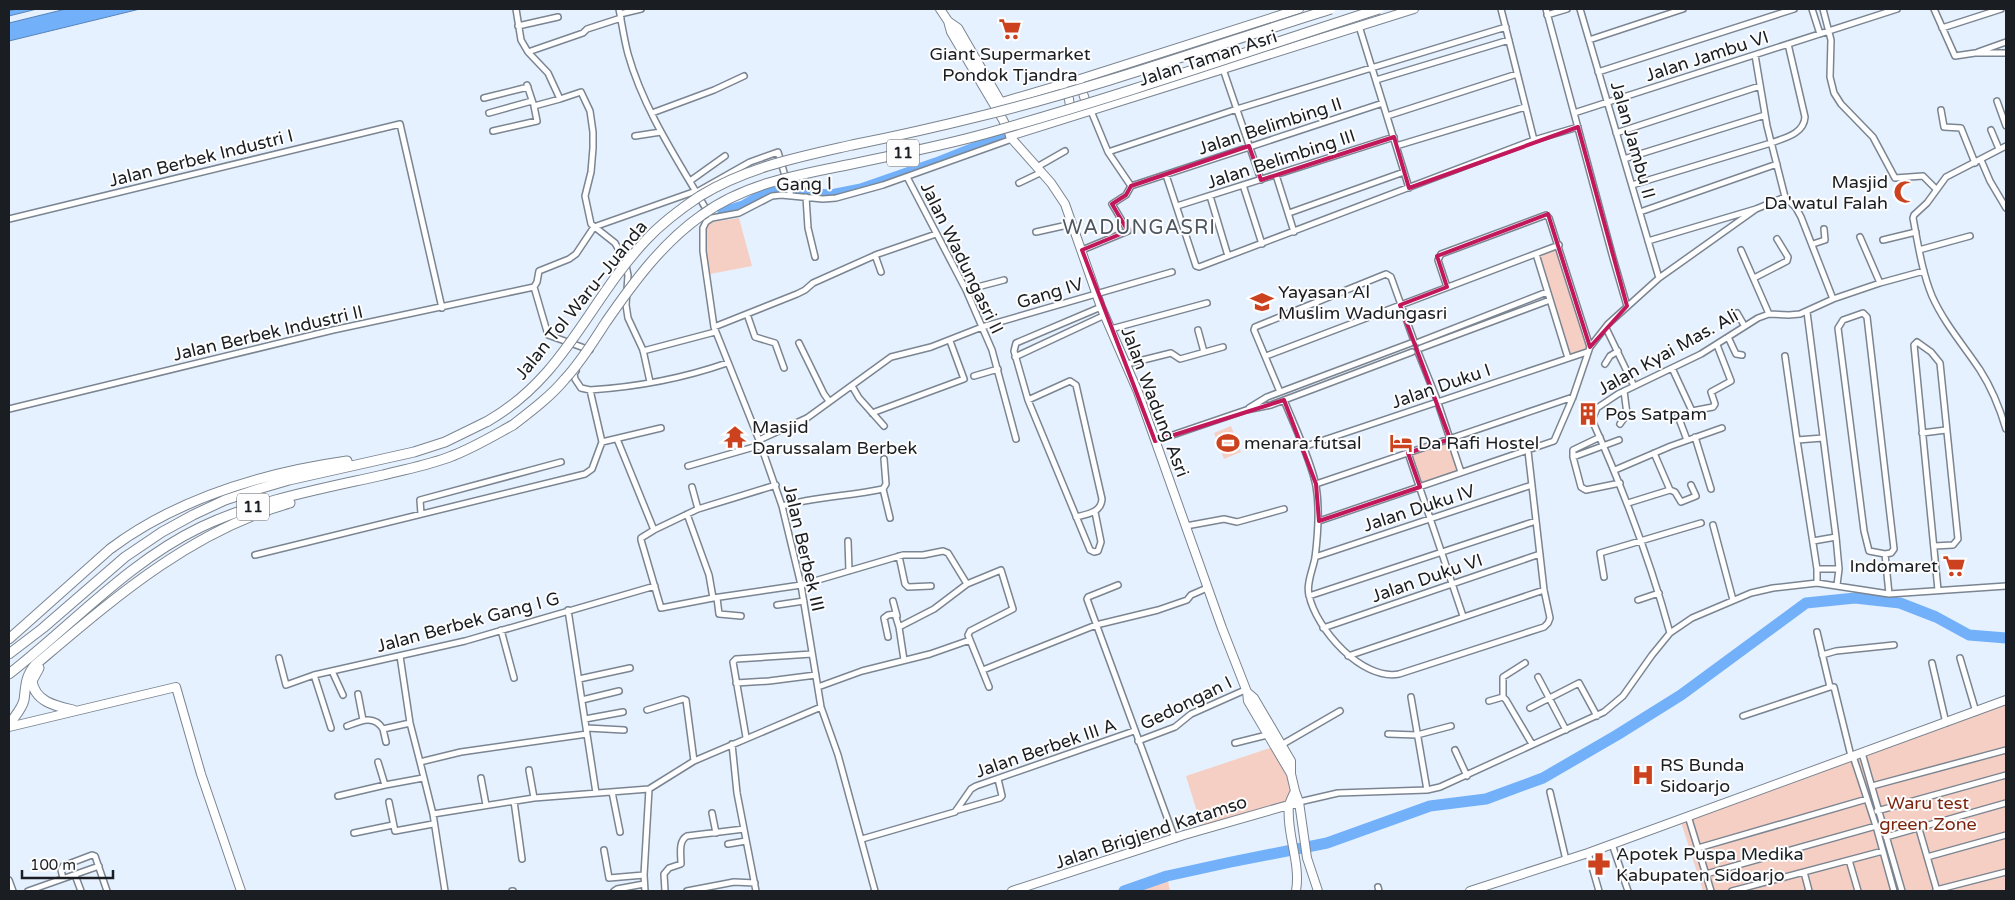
<svg xmlns="http://www.w3.org/2000/svg" width="2015" height="900" viewBox="0 0 2015 900" font-family="'Varela Round',sans-serif">
	<rect width="100%" height="100%" fill="#e6f1ff"/>
	<path fill="#f6cfc4" d="M739,218L752,266L710,274L704,241L707,225L713,222Z
		M1557,247L1587,349L1578,353H1568L1538,255Z
		M1231,426L1241,452L1224,459L1214,433Z
		M1450,441L1459,471L1421,485L1410,455Z
		M2006,700V891H1703L1680,819Z
		M1273,747L1284,766L1292,790L1288,802L1202,828L1186,776Z
		M1167,876L1170,891H1123Z"/>
	<path fill="#72b0fa" stroke="#5884b9" d="M17,9H37L9,16V11Z
		M66,9H140L9,41V23Z"/>
	<g fill="none" stroke-linecap="round" stroke-linejoin="round">
		<path stroke="#72b0fa" stroke-width="11" d="M723,212L743,206L769,191L831,195L861,189L936,163L1006,135
			M1124,891L1167,876L1231,862L1327,843L1430,806L1486,799L1543,778L1617,735L1681,695L1806,603L1855,598L1900,603L1936,617L1969,635L2006,638"/>
		<defs>
			<path id="street" d="M516,9L521,40L528,52L548,73L560,99L581,92L590,111L593,132V148L591,172L585,196L591,224L615,243L625,261L628,275L626,305L628,318L643,350L650,382
				M619,9C622,24 624,39 628,54C644,111 679,162 709,214
				M1501,9L1534,140
				M1546,9L1613,258L1627,306
				M1580,9L1659,278
				M1812,9L1820,34
				M1823,9L1831,40L1830,77L1834,93L1841,104L1873,137L1895,178L1923,176L1936,189
				M1934,9L1955,56L1975,53H2006
				M620,14L641,9
				M1547,15L1567,9
				M518,26L558,17
				M1359,26L1409,188
				M1942,28L2001,9
				M1589,40L1683,9
				M528,52L583,33L587,29L621,18
				M1978,52L2006,42
				M1755,55L1767,126L1785,197
				M1223,69L1261,180
				M1598,72L1794,9
				M1376,80L1509,40
				M527,85L533,103
				M484,98L528,87
				M1997,101L2006,126
				M1941,110L1944,127L1961,128L1975,163
				M1091,111L1108,152L1131,186
				M489,113L532,101
				M652,113L714,90L744,76
				M1574,113L1897,9
				M1387,116L1517,74
				M1991,130L1999,149
				M493,131L537,121L534,106L560,99
				M1616,133L1760,86
				M635,136L661,132
				M1396,146L1525,107
				M2006,146L1946,177L1927,203L1914,215L1913,218C1918,244 1922,272 1932,296C1944,323 1964,346 1980,370C1991,387 2000,409 2006,429
				M1108,152L1237,109L1506,27
				M1624,159L1765,115
				M1981,160L1990,181L2006,208
				M1037,167L1065,151
				M1166,175L1196,266L1199,267L1534,140L1578,127
				M1276,175L1294,232
				M907,177L966,290L992,350L1016,439
				M690,181L725,156
				M1019,183L1042,172
				M1243,185L1262,244
				M1632,185L1771,143C1784,138 1804,134 1805,117L1788,44
				M1131,186L1383,103
				M697,192L750,162L778,152L791,196
				M1210,196L1228,256
				M806,197L808,228L815,257
				M1785,197L1796,208L1801,217L1833,299
				M1177,206L1394,137
				M1640,212L1777,164
				M1289,213L1404,172
				M9,219L400,124L442,308
				M1036,232L1072,224
				M1860,237L1880,283
				M1883,240L1916,232
				M1648,241L1756,209L1785,197
				M1813,244L1825,240L1824,229
				M1082,250L1128,231L1112,204L1126,195L1131,186
				M1741,250L1769,314
				M1919,250L1970,236
				M1536,254L1568,358
				M875,255L881,272
				M1754,278L1787,261L1788,257L1777,239
				M534,287L548,335L590,350
				M534,287L537,282L539,271L569,259L576,254L594,227L696,191
				M1447,287L1438,260L1441,254L1546,215L1549,218L1590,347
				M966,290L1004,280
				M1807,312L1836,537L1839,569L1837,585
				M1737,313L1744,325
				M1863,313L1867,317L1894,549L1891,553L1885,554L1869,551L1864,531L1838,328L1843,320Z
				M747,314L755,337L775,343L784,368
				M714,327L797,294L805,290L813,283L878,254L936,234
				M1606,328L1634,386
				M1111,329L1207,303
				M1198,330L1204,352
				M1728,337L1736,354L1742,355
				M1419,342L1547,292
				M799,343L824,394L829,401
				M1421,348L1550,300
				M643,351L715,332
				M1418,352L1436,397L1461,472
				M1266,356L1559,245
				M1785,356L1797,440L1817,569V583
				M1015,357L1105,315
				M1127,364L1171,353L1180,359L1223,347
				M1605,364L1610,356L1618,351
				M1672,368L1692,411L1713,407L1715,404L1711,392L1731,381L1717,345
				M576,371L574,374L575,379L581,388L590,390C636,387 684,378 727,363
				M974,376L998,369
				M852,386L859,398L884,426
				M590,390L602,442
				M1280,392L1254,330L1255,327L1386,274L1391,277L1414,341
				M1028,400L1070,381L1076,385L1102,499C1101,513 1087,514 1076,517
				M1284,400C1294,425 1311,460 1316,486C1320,509 1318,534 1315,558C1313,569 1306,584 1309,595C1316,629 1362,681 1399,674L1544,627L1548,623L1550,618L1544,590L1528,451
				M1249,408L1267,397L1411,343
				M9,409L333,330L534,287
				M872,413L964,379L950,341
				M1620,424L1627,414L1624,391
				M1922,433L1946,430
				M1600,437L1573,450V457L1581,487L1586,490L1620,483
				M1695,437L1711,489
				M617,439L654,530L641,538V540L661,608L713,598
				M759,440L807,418L891,357L931,347L982,327L1172,272
				M1687,440L1678,416L1692,411
				M1797,440L1823,438
				M1155,441L1246,410L1271,405L1412,352
				M602,442L661,428
				M1303,447L1587,352
				M1408,453L1463,616
				M1654,453L1670,490
				M1573,457L1619,440
				M688,466L761,445
				M1615,470L1671,446L1722,428
				M1316,484L1573,397
				M692,487L698,509
				M883,489L890,518
				M1628,503L1670,490L1675,492L1681,502L1696,496L1691,485
				M782,506C815,497 850,496 883,489L886,484L884,459
				M1095,512L1101,542L1098,551L1094,552L1090,550L1028,400L1014,351L1016,343L1101,307
				M421,514L420,500L561,462
				M687,514L709,575L713,598L801,585L903,555H923L943,551L948,553L967,584
				M1319,521L1554,441L1573,397L1590,347L1608,324L1659,278L1756,209
				M1713,525L1733,600
				M1186,526L1224,519L1237,522L1284,509
				M654,530L698,509L776,485
				M848,541L849,571
				M1813,541L1836,537
				M1934,546L1953,545L1958,539L1940,363L1931,352L1917,342L1914,345L1938,590
				M1885,554L1889,594
				M255,555L585,474L592,469L602,442
				M899,556L905,584L908,587L931,586
				M1315,557L1532,485
				M1817,569H1839
				M1604,577L1600,553L1701,523
				M1118,585L1088,597L1087,599L1175,839
				M1309,596L1536,521
				M717,598L719,614L741,616
				M1638,600L1659,593
				M893,601L897,616
				M777,605L804,601
				M568,610L596,793
				M899,627L934,609L967,584L1001,570L1013,609L970,631L968,635L989,687
				M1323,628L1540,554
				M501,630L514,678
				M1817,632L1830,687
				M1670,633C1650,560 1623,489 1592,420L1597,408L1618,394L1701,354L1758,318L1769,314L1789,315L1800,314L1833,299L1880,283L1924,271
				M888,637L884,618L888,615L895,614L899,627L904,660
				M1822,655L1836,651L1894,645
				M400,656L410,723L420,762
				M1348,656L1544,590
				M279,658L286,685L314,675
				M1960,658L1976,712
				M1932,663L1946,723
				M983,670L1096,625L1158,610L1187,600L1191,595L1207,588
				M332,671L343,695
				M1538,677L1566,730
				M579,679L630,668
				M736,683L769,681L816,675
				M818,687L862,671L930,654L970,640
				M1830,687H1834L1851,756
				M358,694L363,720
				M1411,697L1427,790
				M1503,697V677L1525,663
				M582,700L619,691
				M1489,701L1503,697L1506,700L1532,744
				M1530,708L1579,683L1597,716
				M647,710L683,699L686,700L694,761
				M1743,716L1830,687
				M585,719L623,712
				M347,726C360,721 374,714 383,729L410,723
				M331,728L314,675L465,641L655,586
				M587,728L624,730
				M383,729L386,742
				M1388,734L1417,735L1451,726
				M746,737L733,662L736,659L812,654
				M1138,741L1175,727L1191,714L1245,690
				M1235,743L1267,735
				M732,744L737,793L756,891
				M1283,744L1340,711
				M1455,750L1467,776
				M1862,753L1902,891
				M1853,756L1876,826L1894,891
				M378,762L385,785
				M529,770L534,798
				M481,778L486,805
				M1872,786L2006,750
				M612,792L620,832
				M1550,792L1566,860
				M338,796L385,785L423,778
				M514,801L522,859
				M389,802L395,831L433,824
				M1299,802L1338,793L1427,790L1440,787L1604,712L1623,696L1652,655L1670,633L1692,618L1751,593L1773,588L1817,583L1889,594L2006,586
				M958,810L1000,798L1002,796L998,779
				M1877,811L2006,775
				M712,813L716,833
				M433,814L534,798L649,789L694,761L821,707
				M1688,816L1711,891
				M1919,829L1937,891
				M354,833L393,825
				M1886,837L2006,803
				M862,839L955,812L971,789L976,786L1134,731
				M728,844L746,841
				M1612,844L1628,891
				M1698,848L1867,799
				M604,850L609,878L644,875
				M1588,853L1599,891
				M1927,857L2006,835
				M1849,860L1858,891
				M1804,872L1809,891
				M1706,874L1876,826
				M75,875L81,891
				M63,878L61,870L63,866L92,855L95,856L107,891
				M9,880L13,891
				M1378,887L1379,891
				M1936,890L2006,872
				M28,891L99,866
				M445,891L433,814L420,762L461,752L587,734
				M512,891H513
				M614,891L617,889L644,884
				M645,891L644,875L649,789
				M665,891L664,874L669,868L681,864C681,854 678,841 687,836L744,829
				M687,891L734,882L755,883
				M875,891L838,755L821,707L801,585L782,506L759,440L714,327L703,251V228L706,222L712,218L739,213L772,196L781,195L823,199L836,198L883,185L1012,139
				M1732,891L1883,851"/>
			<path id="secondary" d="M940,9L948,21L951,32L1003,120L1012,139L1051,183L1065,204L1101,307L1138,392L1222,628L1247,692L1248,701L1291,774
				M948,21L958,28L999,99L1002,102V106
				M1080,84L1088,109
				M1064,89L1069,99L1071,114
				M1002,102L1080,79L1299,9
				M1010,136L1414,9
				M1247,692L1254,698L1291,761V774L1295,791L1299,802L1307,858L1318,891
				M9,727L176,687L201,774L241,891
				M1295,791C1293,795 1290,801 1289,805C1286,834 1301,862 1296,891
				M1012,891L1184,835L1299,802
				M1470,891L1588,853L2006,700"/>
			<path id="highway" d="M9,639L110,549C178,498 263,473 347,461
				M9,654L43,628L125,557L162,532L193,515L225,500L255,490L289,480L414,452L445,442L488,421
				M39,668L32,681C35,702 56,706 73,710
				M9,674C72,625 128,562 201,527C258,500 321,489 383,475C406,469 430,465 452,456C473,448 493,436 513,425
				M9,725C14,717 22,709 24,700C26,686 25,677 35,665C112,600 190,531 290,503"/>
		</defs>
		<use href="#street" stroke="#7b8591" stroke-width="8"/>
		<use href="#secondary" stroke="#7b8591" stroke-width="10"/>
		<use href="#highway" stroke="#7b8591" stroke-width="11"/>
		<use href="#street" stroke="#fff" stroke-width="5"/>
		<use href="#secondary" stroke="#fff" stroke-width="8"/>
		<use href="#highway" stroke="#fff" stroke-width="9"/>
		<defs>
			<path id="highway-bridge" d="M488,421C566,376 588,301 647,239C662,223 682,208 700,196C747,167 799,157 852,145C897,136 941,126 985,115C1102,86 1216,45 1331,9
				M513,425C531,411 550,397 565,379C581,362 593,342 606,322C633,283 662,243 702,215C744,184 797,175 847,165C894,155 942,146 988,133C1120,96 1249,51 1379,9"/>
		</defs>
		<use href="#highway-bridge" stroke="#7b8591" stroke-width="11" stroke-linecap="butt"/>
		<use href="#highway-bridge" stroke="#fff" stroke-width="9"/>
	</g>
	<path fill="none" stroke="#c2185b" stroke-width="4" stroke-linejoin="round" d="M1578,127L1627,306L1590,347L1548,214L1437,256L1447,287L1400,305L1450,439L1408,453L1420,487L1319,521L1316,484L1284,400L1155,441L1082,250L1128,231L1112,204L1126,195L1131,186L1249,146L1261,180L1394,137L1409,188Z"/>
	<defs>
		<symbol id="supermarket-bare" viewBox="-9 -9 18 18"><path d="M-6-5.5h2.5l.6 2H6L4.5 2H-2.5L-4.4-4H-6ZM-1.5 3.2a1.3 1.3 0 1 0 .1 0ZM3 3.2a1.3 1.3 0 1 0 .1 0Z" fill="#cc421e" stroke="#fdfdfd" stroke-width="2.5" paint-order="stroke"/></symbol>
		<symbol id="mosque-bare" viewBox="-9 -9 18 18"><path d="M3.5-4.9A6 6 0 1 0 3.5 4.9A5 5 0 1 1 3.5-4.9Z" fill="#cc421e" stroke="#fdfdfd" stroke-width="2.5" paint-order="stroke"/></symbol>
		<symbol id="school-bare" viewBox="-9 -9 18 18"><path d="M0-5L7-2L0 1L-7-2ZM-4 1L0 2.5L4 1V4Q0 6-4 4Z" fill="#cc421e" stroke="#fdfdfd" stroke-width="2.5" paint-order="stroke"/></symbol>
		<symbol id="building-bare" viewBox="-9 -9 18 18"><path d="M-4-6H4V6H1V3H-1V6H-4ZM-2.5-4.3h1.7v1.8h-1.7ZM.8-4.3h1.7v1.8H.8ZM-2.5-1h1.7V.8h-1.7ZM.8-1h1.7V.8H.8Z" fill="#cc421e" stroke="#fdfdfd" stroke-width="2.5" paint-order="stroke"/></symbol>
		<symbol id="temple-bare" viewBox="-9 -9 18 18"><path d="M0-6L5-2H3V0L6.5 2.5H4V6H1.5V3h-3V6H-4V2.5H-6.5L-3 0V-2H-5Z" fill="#cc421e" stroke="#fdfdfd" stroke-width="2.5" paint-order="stroke"/></symbol>
		<symbol id="stadium-bare" viewBox="-9 -9 18 18"><path d="M0-5a6.5 5 0 1 0 0 10a6.5 5 0 1 0 0-10ZM-3.5-1.8h7v3.6h-7Z" fill="#cc421e" stroke="#fdfdfd" stroke-width="2.5" paint-order="stroke"/></symbol>
		<symbol id="hotel-bare" viewBox="-9 -9 18 18"><path d="M-6-4.5h1.5V1H6V5H4.5V3h-9V5H-6ZM-4 0a1.8 1.8 0 1 1 3.6 0ZM.5 0V-2.5h3Q6-2.5 6 0Z" fill="#cc421e" stroke="#fdfdfd" stroke-width="2.5" paint-order="stroke"/></symbol>
		<symbol id="hospital-bare" viewBox="-9 -9 18 18"><path d="M-5-5h3v3.5h4V-5h3V5h-3V1.5h-4V5h-3Z" fill="#cc421e" stroke="#fdfdfd" stroke-width="2.5" paint-order="stroke"/></symbol>
		<symbol id="pharmacy-bare" viewBox="-9 -9 18 18"><path d="M-2-6h4v4h4v4h-4v4h-4v-4h-4v-4h4Z" fill="#cc421e" stroke="#fdfdfd" stroke-width="2.5" paint-order="stroke"/></symbol>
	</defs>
	<g fill-rule="evenodd">
		<use href="#supermarket-bare" x="994" y="13" width="32" height="32"/>
		<use href="#mosque-bare" x="1889" y="176" width="32" height="32"/>
		<use href="#school-bare" x="1246" y="286" width="32" height="32"/>
		<use href="#building-bare" x="1572" y="398" width="32" height="32"/>
		<use href="#temple-bare" x="719" y="421" width="32" height="32"/>
		<use href="#stadium-bare" x="1212" y="427" width="32" height="32"/>
		<use href="#hotel-bare" x="1385" y="427" width="32" height="32"/>
		<use href="#supermarket-bare" x="1938" y="550" width="32" height="32"/>
		<use href="#hospital-bare" x="1627" y="759" width="32" height="32"/>
		<use href="#pharmacy-bare" x="1583" y="848" width="32" height="32"/>
	</g>
	<g text-anchor="middle" dominant-baseline="central" stroke-width="4" stroke-linejoin="round" paint-order="stroke">
		<g fill="#fdfdfd" stroke="#5e6164" stroke-width="1">
			<rect x="887" y="139.5" width="32" height="27" rx="4"/>
			<rect x="237" y="493.5" width="32" height="27" rx="4"/>
		</g>
		<g font-size="16" font-weight="bold" fill="#1a1e22">
			<text x="903" y="153">11</text>
			<text x="253" y="507">11</text>
		</g>
		<g font-size="18" fill="#1a1e22" stroke="#fdfdfd" text-anchor="start">
			<text x="1010" y="54" text-anchor="middle">Giant Supermarket<tspan x="1010" dy="21">Pondok Tjandra</tspan></text>
			<text x="1888" y="182" text-anchor="end">Masjid<tspan x="1888" dy="21">Da'watul Falah</tspan></text>
			<text x="1278" y="292">Yayasan Al<tspan x="1278" dy="21">Muslim Wadungasri</tspan></text>
			<text x="1605" y="414">Pos Satpam</text>
			<text x="752" y="427">Masjid<tspan x="752" dy="21">Darussalam Berbek</tspan></text>
			<text x="1244" y="443">menara futsal</text>
			<text x="1418" y="443">Da Rafi Hostel</text>
			<text x="1938" y="566" text-anchor="end">Indomaret</text>
			<text x="1660" y="765">RS Bunda<tspan x="1660" dy="21">Sidoarjo</tspan></text>
			<text x="1616" y="854">Apotek Puspa Medika<tspan x="1616" dy="21">Kabupaten Sidoarjo</tspan></text>
		</g>
		<g font-size="18" fill="#1a1e22" stroke="#fdfdfd">
			<text transform="translate(1707 56) rotate(-18)">Jalan Jambu VI</text>
			<text transform="translate(1208 58) rotate(-18)">Jalan Taman Asri</text>
			<text transform="translate(1270 126) rotate(-18)">Jalan Belimbing II</text>
			<text transform="translate(1633 140) rotate(74)">Jalan Jambu II</text>
			<text transform="translate(201 158) rotate(-14)">Jalan Berbek Industri I</text>
			<text transform="translate(1281 159) rotate(-18)">Jalan Belimbing III</text>
			<text transform="translate(804 184) rotate(-1)">Gang I</text>
			<text transform="translate(962 258) rotate(64)">Jalan Wadungasri II</text>
			<text transform="translate(1050 293) rotate(-17)">Gang IV</text>
			<text transform="translate(581 300) rotate(-51)">Jalan Tol Waru–Juanda</text>
			<text transform="translate(268 333) rotate(-13)">Jalan Berbek Industri II</text>
			<text transform="translate(1668 352) rotate(-29)">Jalan Kyai Mas. Ali</text>
			<text transform="translate(1441 386) rotate(-19)">Jalan Duku I</text>
			<text transform="translate(1155 402) rotate(69)">Jalan Wadung Asri</text>
			<text transform="translate(1419 508) rotate(-18)">Jalan Duku IV</text>
			<text transform="translate(804 548) rotate(77)">Jalan Berbek III</text>
			<text transform="translate(1427 578) rotate(-19)">Jalan Duku VI</text>
			<text transform="translate(468 622) rotate(-15)">Jalan Berbek Gang I G</text>
			<text transform="translate(1186 703) rotate(-26)">Gedongan I</text>
			<text transform="translate(1046 748) rotate(-19)">Jalan Berbek III A</text>
			<text transform="translate(1151 832) rotate(-18)">Jalan Brigjend Katamso</text>
		</g>
		<g font-size="18" fill="#7c250e" stroke="#fdfdfd">
			<text x="1928" y="803">Waru test<tspan x="1928" dy="21">green Zone</tspan></text>
		</g>
		<g font-size="20" letter-spacing="1" fill="#4d5661" stroke="#fdfdfd">
			<text x="1139" y="228">WADUNGASRI</text>
		</g>
	</g>
	<rect width="2015" height="900" fill="none" stroke="#1a1e22" stroke-width="20"/>
	<path d="M22 870v8h91v-8" fill="none" stroke="#1a1e22" stroke-width="2.5"/>
	<text x="30" y="870" font-size="15" fill="#1a1e22" stroke="#fdfdfd" stroke-width="4" paint-order="stroke">100 m</text>
</svg>
